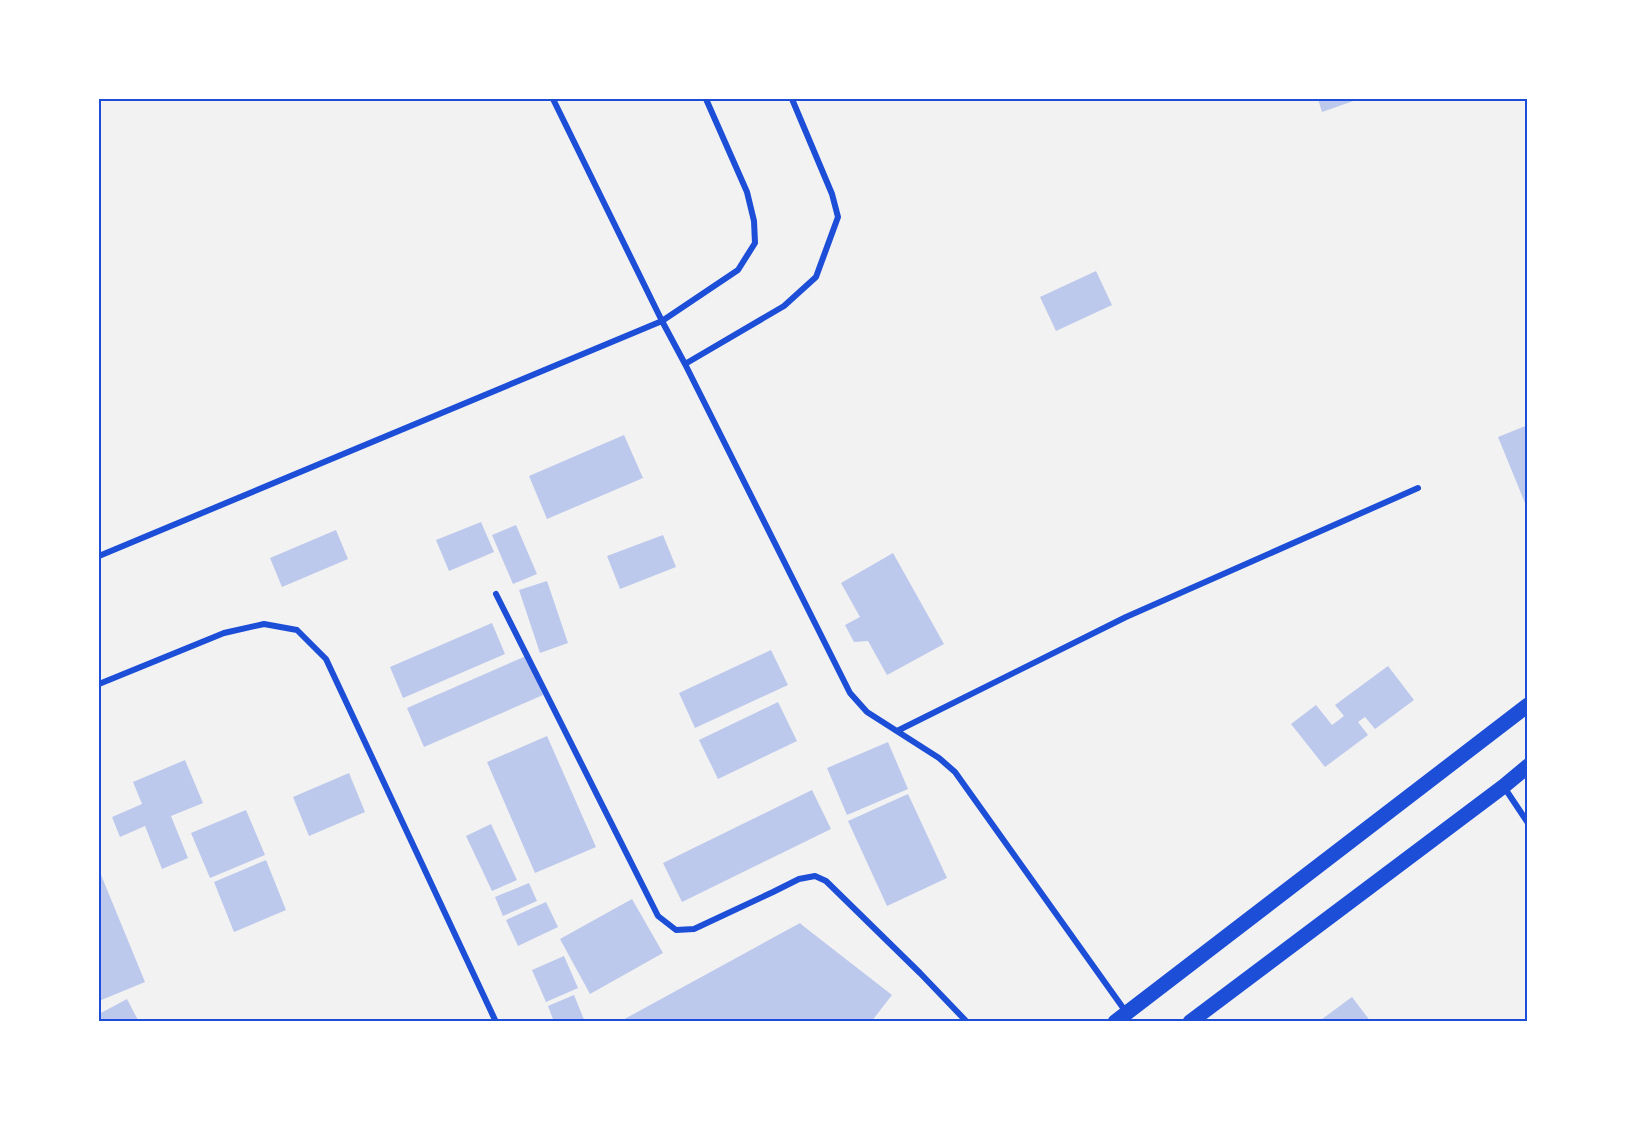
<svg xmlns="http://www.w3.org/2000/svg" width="1627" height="1121" viewBox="0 0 1627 1121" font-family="'IBM Plex Sans',sans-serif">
	<rect width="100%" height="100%" fill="#f2f2f2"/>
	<path fill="#bdc9ec" d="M1318,99H1359L1322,112Z
		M1096,271L1112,305L1056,331L1040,297Z
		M1528,425V502L1525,503L1498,437Z
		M624,435L643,478L547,519L529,476Z
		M481,522L494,552L449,571L436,540Z
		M516,525L537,574L513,584L492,535Z
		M336,530L348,559L282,587L270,558Z
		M663,535L676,567L620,589L607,556Z
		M893,553L944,644L887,675L868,641L854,642L845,625L860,617L841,583Z
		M547,581L568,643L540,653L519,590Z
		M492,623L505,654L403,698L390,667Z
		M771,650L788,685L695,728L679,693Z
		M526,656L543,695L424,747L407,708Z
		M1388,666L1414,700L1375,729L1365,717L1358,722L1368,735L1325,767L1291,724L1316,705L1332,725L1344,716L1335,705Z
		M778,702L797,741L718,779L699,740Z
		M547,736L596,847L535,873L487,762Z
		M888,742L908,789L847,815L827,768Z
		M185,760L203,803L171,816L188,858L162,869L145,826L120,837L112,817L142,804L133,782Z
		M349,773L365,812L309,836L293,797Z
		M812,790L831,829L682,902L663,863Z
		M908,794L947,878L887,906L848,821Z
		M246,810L265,855L210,878L191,833Z
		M491,824L517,880L492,891L466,836Z
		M266,860L286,910L234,932L214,882Z
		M99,870L145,982L99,1001Z
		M529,883L537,901L503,916L495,897Z
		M632,899L663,953L590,994L560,939Z
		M546,902L558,927L518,946L506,920Z
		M800,923L802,925L892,995L871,1022H619Z
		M564,956L578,988L546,1002L532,970Z
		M574,995L585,1022H554L548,1006Z
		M1352,997L1371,1022H1318Z
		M127,999L139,1022H99V1014Z"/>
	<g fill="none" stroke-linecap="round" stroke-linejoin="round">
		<path stroke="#1d4ed8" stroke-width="6" d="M553,99L662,321L685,364L850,693L867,712L939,758L955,772L1126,1012
			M685,364L784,306L816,277L838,217L832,194L792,99
			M99,556L662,321L738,270L755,243L754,221L747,192L706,99
			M496,594L658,916L676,930L694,929L773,892L799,879L815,876L826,881L920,973L967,1022
			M99,684L224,633L264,624L297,630L326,659L496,1022
			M897,731L1126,617L1418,488
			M1504,787L1528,823"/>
		<path stroke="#1d4ed8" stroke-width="15" d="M1115,1022L1528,705
			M1190,1022L1504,786L1528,766"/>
	</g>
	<rect width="1627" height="1121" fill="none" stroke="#ffffff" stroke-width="201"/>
	<rect x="100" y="100" width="1426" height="920" fill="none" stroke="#1d4ed8" stroke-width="2"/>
</svg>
